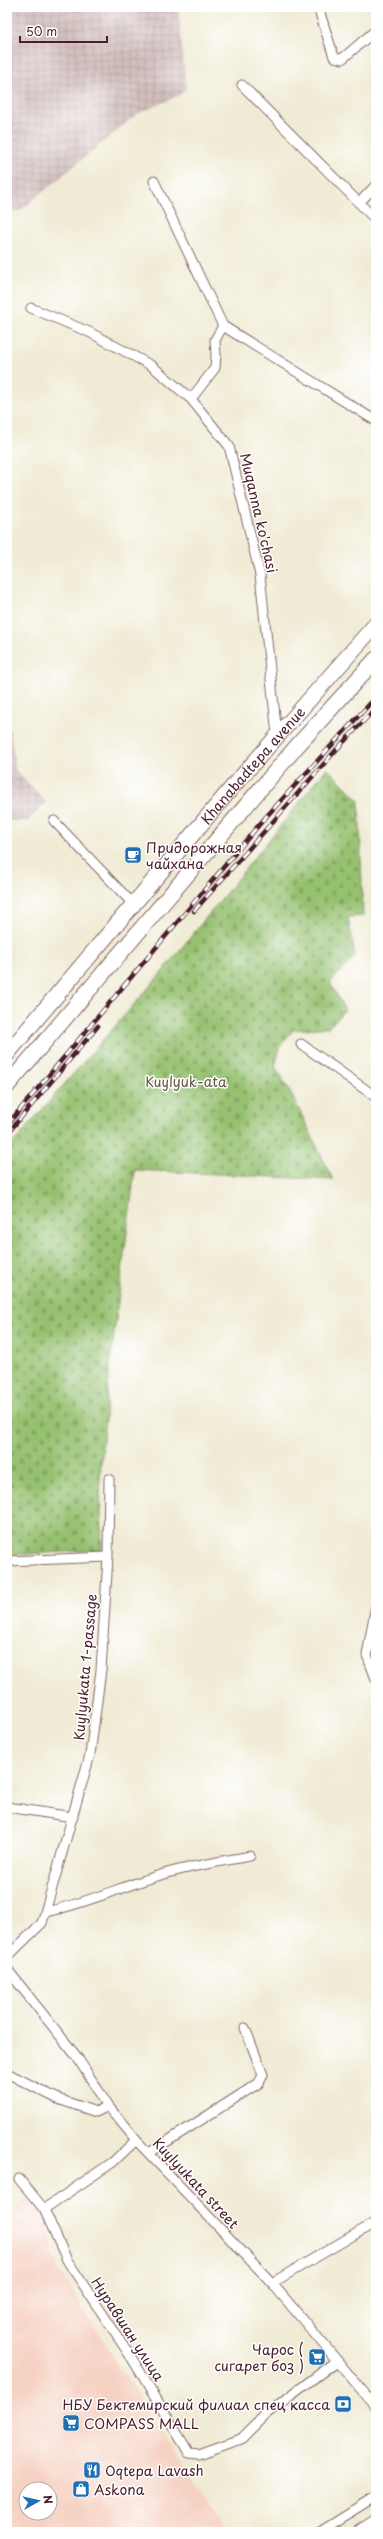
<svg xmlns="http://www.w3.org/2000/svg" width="383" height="2539" viewBox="0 0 383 2539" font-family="'Playpen Sans',sans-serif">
	<defs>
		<pattern id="industrial-grid" width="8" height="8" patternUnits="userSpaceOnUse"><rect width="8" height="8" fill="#d1bfbd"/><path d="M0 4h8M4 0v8" fill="none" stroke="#b5a4a3"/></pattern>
		<pattern id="cemetery-stones" width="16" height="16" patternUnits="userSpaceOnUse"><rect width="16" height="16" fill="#95c16f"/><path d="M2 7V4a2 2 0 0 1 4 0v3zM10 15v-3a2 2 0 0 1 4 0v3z" fill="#82a560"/></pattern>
	</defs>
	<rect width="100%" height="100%" fill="#fff"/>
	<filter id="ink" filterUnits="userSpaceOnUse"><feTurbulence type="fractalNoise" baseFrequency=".025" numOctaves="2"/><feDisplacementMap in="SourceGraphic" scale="8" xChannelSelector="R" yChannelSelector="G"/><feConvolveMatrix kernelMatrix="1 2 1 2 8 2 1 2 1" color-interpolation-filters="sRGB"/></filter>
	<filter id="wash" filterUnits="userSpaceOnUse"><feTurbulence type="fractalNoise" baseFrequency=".012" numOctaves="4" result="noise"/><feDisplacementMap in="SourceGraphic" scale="16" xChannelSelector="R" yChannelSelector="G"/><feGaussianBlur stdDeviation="0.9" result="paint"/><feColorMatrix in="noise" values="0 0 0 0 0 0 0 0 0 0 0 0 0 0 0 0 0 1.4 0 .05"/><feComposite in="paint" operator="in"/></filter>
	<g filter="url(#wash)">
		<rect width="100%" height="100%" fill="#f0ebd4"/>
		<path fill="#f6d2c3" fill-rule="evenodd" d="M32,2196L45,2215L59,2271L225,2532H7V2224L10,2221L7,2213ZM26,2489H50V2513H26Z"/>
		<path fill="url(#industrial-grid)" d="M7,7H178L186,89L178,96L137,114L20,211L7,212Z
			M7,712L16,771L46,802L28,821H7Z"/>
		<path fill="url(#cemetery-stones)" stroke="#70704d" d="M327,768L359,800L363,916L348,917L355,956L330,983L345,1010L329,1027L293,1030L281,1045L275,1066L294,1099L333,1180L135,1170L109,1373L100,1476L102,1550L7,1555V1150L163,971Z"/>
	</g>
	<g filter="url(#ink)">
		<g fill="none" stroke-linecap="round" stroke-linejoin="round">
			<defs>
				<path id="minor" d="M318,7L334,57L342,59L376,30
					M242,85L376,220
					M154,181L223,326L376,421
					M359,203L376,185
					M31,308L89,332L152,366L191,399L229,446L260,575L277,735
					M191,399L215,368L216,355L215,340L223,326
					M54,821L133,904
					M301,1044L376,1097
					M7,1561L108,1557
					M376,1605L367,1655L376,1679
					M7,1807L73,1817
					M45,1912C81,1905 114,1890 148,1879C181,1868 216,1862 250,1856
					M7,1957L42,1923L90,1755L101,1670L108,1557L109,1479
					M7,1969L77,2057L108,2106L136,2140L272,2283L376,2407
					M7,2073L58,2099L96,2112L108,2106
					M149,2153L259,2083L263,2075L245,2028
					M19,2179L44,2209L67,2260L133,2360L189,2453L199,2454L241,2439L266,2414L337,2361
					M44,2209L113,2162L136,2140
					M272,2283L376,2222
					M320,2532L376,2497"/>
				<path id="primary" d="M359,2532L376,2521"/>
				<g id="trunk">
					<path id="s1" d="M7,1054L235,784L376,624"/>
					<path d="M7,1086L297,746L376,659"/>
				</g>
			</defs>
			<use href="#minor" stroke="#846666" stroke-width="11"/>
			<use href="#primary" stroke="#846666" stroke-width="16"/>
			<use href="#trunk" stroke="#846666" stroke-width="17"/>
			<use href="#minor" stroke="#fff" stroke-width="9"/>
			<use href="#primary" stroke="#fff" stroke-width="14"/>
			<use href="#trunk" stroke="#fff" stroke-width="15"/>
			<defs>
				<path id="rail" d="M194,911L337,749L376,708
					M7,1125L264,819L376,697
					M7,1134L98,1026"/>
			</defs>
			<use href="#rail" stroke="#4a1f2b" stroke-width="4.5"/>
			<use href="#rail" stroke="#fff" stroke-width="3" stroke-dasharray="9" stroke-linecap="butt"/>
		</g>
	</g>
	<defs>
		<symbol id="cafe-square" viewBox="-11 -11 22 22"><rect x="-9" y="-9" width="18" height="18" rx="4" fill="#1f6fb2" stroke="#fff"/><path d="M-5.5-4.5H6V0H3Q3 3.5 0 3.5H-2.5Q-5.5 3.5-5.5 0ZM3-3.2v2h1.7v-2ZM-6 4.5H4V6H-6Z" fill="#fff"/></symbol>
		<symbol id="supermarket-square" viewBox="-11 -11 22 22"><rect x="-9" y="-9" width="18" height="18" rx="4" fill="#1f6fb2" stroke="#fff"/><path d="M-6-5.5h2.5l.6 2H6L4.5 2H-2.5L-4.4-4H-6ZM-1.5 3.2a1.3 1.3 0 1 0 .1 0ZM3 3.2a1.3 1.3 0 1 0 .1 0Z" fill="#fff"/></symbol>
		<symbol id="bank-square" viewBox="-11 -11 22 22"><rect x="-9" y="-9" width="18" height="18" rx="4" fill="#1f6fb2" stroke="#fff"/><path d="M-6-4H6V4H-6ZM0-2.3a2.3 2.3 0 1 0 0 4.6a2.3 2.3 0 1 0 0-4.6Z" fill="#fff"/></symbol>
		<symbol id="restaurant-square" viewBox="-11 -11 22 22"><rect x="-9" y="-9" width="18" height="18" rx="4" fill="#1f6fb2" stroke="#fff"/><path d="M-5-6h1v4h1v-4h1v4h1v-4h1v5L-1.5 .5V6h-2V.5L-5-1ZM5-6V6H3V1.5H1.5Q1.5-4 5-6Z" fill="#fff"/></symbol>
		<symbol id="shop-square" viewBox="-11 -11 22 22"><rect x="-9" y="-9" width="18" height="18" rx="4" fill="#1f6fb2" stroke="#fff"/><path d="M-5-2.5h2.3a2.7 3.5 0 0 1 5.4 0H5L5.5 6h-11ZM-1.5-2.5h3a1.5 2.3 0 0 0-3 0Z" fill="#fff"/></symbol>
	</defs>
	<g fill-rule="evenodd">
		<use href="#cafe-square" x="123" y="845" width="20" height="20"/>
		<use href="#supermarket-square" x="307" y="2347" width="20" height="20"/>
		<use href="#bank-square" x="333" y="2394" width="20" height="20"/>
		<use href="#supermarket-square" x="61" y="2413" width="20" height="20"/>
		<use href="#restaurant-square" x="82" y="2460" width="20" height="20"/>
		<use href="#shop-square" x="71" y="2479" width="20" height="20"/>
	</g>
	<g text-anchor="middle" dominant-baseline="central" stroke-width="3" stroke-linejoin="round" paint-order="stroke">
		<g font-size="14" fill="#4a1f2b" stroke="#fff">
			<text transform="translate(259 513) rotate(77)">Muqanna ko'chasi</text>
			<text stroke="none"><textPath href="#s1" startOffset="379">Khanabadtepa avenue</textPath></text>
			<text transform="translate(85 1667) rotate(-85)">Kuylyukata 1-passage</text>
			<text transform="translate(196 2183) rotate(47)">Kuylyukata street</text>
			<text transform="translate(128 2329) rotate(57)">Нуравшан улица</text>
		</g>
		<g font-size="14" fill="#4a1f2b" stroke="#fff" text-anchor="start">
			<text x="146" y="847">Придорожная<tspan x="146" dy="16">чайхана</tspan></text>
			<text x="304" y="2349" text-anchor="end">Чарос (<tspan x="304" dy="16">сигарет боз )</tspan></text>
			<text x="330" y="2404" text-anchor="end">НБУ Бектемирский филиал спец касса</text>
			<text x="84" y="2423">COMPASS MALL</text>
			<text x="105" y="2470">Oqtepa Lavash</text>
			<text x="94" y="2489">Askona</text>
		</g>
		<g font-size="14" fill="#645843" stroke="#fff">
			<text x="186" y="1081">Kuylyuk-ata</text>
		</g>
	</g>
	<rect width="383" height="2539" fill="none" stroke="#fff" stroke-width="24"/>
	<g transform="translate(38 2501) rotate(82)"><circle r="19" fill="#ffffff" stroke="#b7a5aa"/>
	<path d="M0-3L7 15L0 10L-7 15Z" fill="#1f6fb2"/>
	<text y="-6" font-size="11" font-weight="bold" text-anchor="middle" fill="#4a1f2b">N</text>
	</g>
	<path d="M20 36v6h87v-6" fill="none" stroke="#4a1f2b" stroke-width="2"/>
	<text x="26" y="36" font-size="12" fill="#4a1f2b" stroke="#ffffff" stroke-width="3" paint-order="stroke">50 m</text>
</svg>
